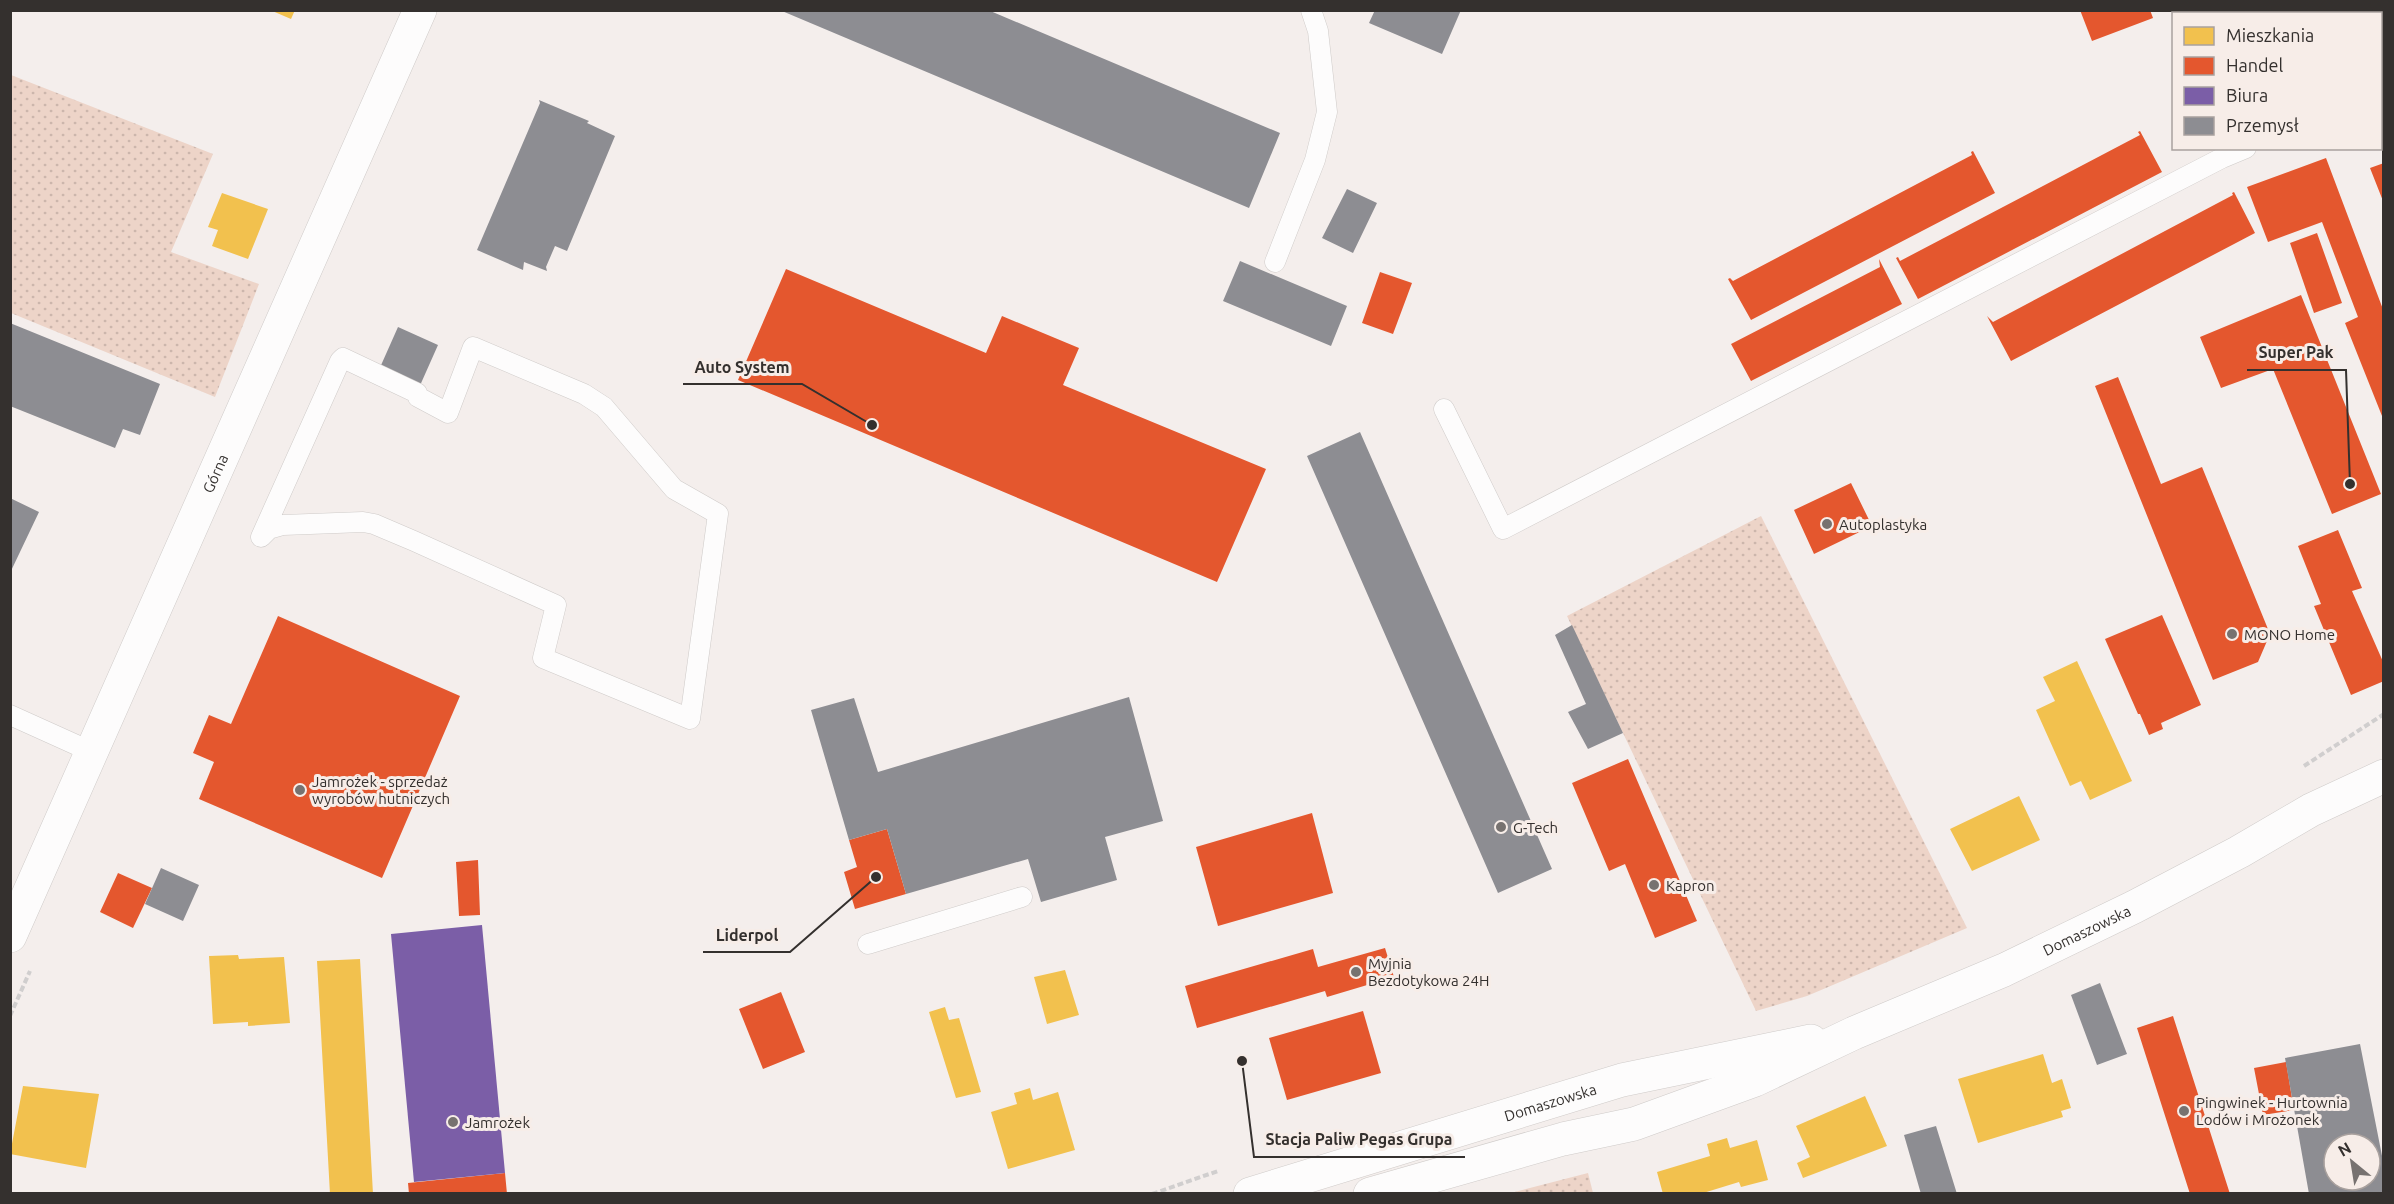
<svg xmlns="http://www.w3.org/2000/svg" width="2394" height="1204" viewBox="0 0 2394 1204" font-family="Ubuntu,sans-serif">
	<defs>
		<pattern id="grass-dots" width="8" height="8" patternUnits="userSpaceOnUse" patternTransform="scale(1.5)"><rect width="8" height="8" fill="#edd4c8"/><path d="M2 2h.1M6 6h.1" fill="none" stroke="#ccb6ac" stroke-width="1.8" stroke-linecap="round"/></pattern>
	</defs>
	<rect width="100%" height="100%" fill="#f4eeec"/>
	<path fill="url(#grass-dots)" d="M11,75L213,154L171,252L259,284L215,397L11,313Z
		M1761,516L1967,928L1807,996L1756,1011L1567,616Z
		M1588,1173L1593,1193H1511Z"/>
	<path fill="#f2c14e" d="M270,10H295L291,19Z
		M222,193L268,209L248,259L212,246L218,230L208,227Z
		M2077,661L2132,781L2090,800L2081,781L2070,786L2036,710L2055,701L2043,677Z
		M2019,796L2040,840L1972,871L1950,829Z
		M238,955L239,959L284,957L290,1023L248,1026V1022L213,1024L209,956Z
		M360,959L373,1194H330L317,961Z
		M1065,970L1079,1015L1047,1024L1034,977Z
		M945,1007L949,1020L959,1018L981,1092L956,1098L929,1012Z
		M2043,1054L2052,1083L2062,1079L2071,1108L2061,1111L2063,1117L1978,1143L1958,1079Z
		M23,1086L99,1094L86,1168L10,1154Z
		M1030,1088L1033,1100L1058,1092L1075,1150L1008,1169L991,1112L1017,1104L1014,1093Z
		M1865,1096L1887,1146L1803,1178L1797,1163L1810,1157L1796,1126Z
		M1727,1138L1730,1148L1757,1140L1768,1180L1741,1187L1739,1182L1700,1194H1663L1657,1172L1710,1156L1707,1144Z"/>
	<path fill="#e4572e" d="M2080,10H2150L2153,18L2092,41Z
		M2319,10H2384V65L2380,66V14H2320Z
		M2140,131L2162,172L1918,299L1896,258L1898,257L1900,261L2140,135L2138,132Z
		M1973,151L1995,193L1751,320L1728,279L1730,278L1733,281L1972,155L1971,152Z
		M2326,158L2384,312V421L2345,323L2358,317L2322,222L2268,242L2247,187Z
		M2384,163V201H2383L2370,168Z
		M2234,192L2255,233L2011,361L1987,316L1993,322L2233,195L2232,193Z
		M2317,233L2342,303L2314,313L2290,243Z
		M1879,259L1902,304L1751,381L1731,344L1880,267Z
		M786,269L986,353L1002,316L1079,348L1063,385L1266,469L1217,582L738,380Z
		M1380,272L1412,283L1393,334L1362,323Z
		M2301,295L2381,494L2332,514L2273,369L2221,388L2200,337Z
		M2118,377L2161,484L2202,467L2270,634L2258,662L2213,680L2095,386Z
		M1851,483L1872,526L1814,554L1794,510Z
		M2338,530L2362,588L2352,591L2384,664V681L2351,695L2314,606L2321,604L2298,546Z
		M2162,615L2201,705L2161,723L2163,729L2149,735L2140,714H2138L2105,639Z
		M278,616L460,696L382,878L199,799L214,762L193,753L209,715L231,724Z
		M1628,759L1697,921L1655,938L1625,864L1609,871L1572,783Z
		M1312,813L1333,893L1218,926L1196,847Z
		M887,829L906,894L855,909L844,872L857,867L849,840Z
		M478,860L480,915L459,916L456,862Z
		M118,873L152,888L133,928L100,912Z
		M1385,948L1394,977L1327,997L1325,991L1197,1028L1185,986L1313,949L1318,967Z
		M781,992L805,1052L763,1069L739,1009Z
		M1363,1011L1381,1073L1287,1100L1269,1038Z
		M2173,1016L2230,1194H2190L2137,1028Z
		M2286,1062L2294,1110L2263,1115L2254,1068Z
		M505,1173L507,1194H409L408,1183Z"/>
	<path fill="#7b5ea7" d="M482,925L505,1173L414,1182L391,934Z"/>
	<path fill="#8d8d92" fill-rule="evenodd" d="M988,10L1280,133L1249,208L782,11Z
		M1375,10H1461L1442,54L1369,23Z
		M539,100L589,121L587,123L615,136L567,251L555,246L546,267L547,271L524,262L523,270L477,250L540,103Z
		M1347,189L1377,203L1353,253L1322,238Z
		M1240,261L1347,306L1331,346L1223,301Z
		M10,323L160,384L140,435L123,429L115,448L10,406Z
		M398,327L438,345L418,390L378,372Z
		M1360,432L1552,869L1498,893L1307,456Z
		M10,498L39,512L10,573Z
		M1572,625L1623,733L1588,749L1568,712L1586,704L1555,635Z
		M1129,697L1163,821L1105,837L1117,880L1041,902L1028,859L906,894L887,829L849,840L811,710L854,698L878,772Z
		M161,868L199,885L183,921L145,904Z
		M2100,983L2127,1054L2097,1065L2071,995Z
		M2360,1044L2384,1166V1194H2309L2285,1058ZM2334,1144H2370V1180H2334Z
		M1936,1126L1957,1194H1921L1904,1135Z"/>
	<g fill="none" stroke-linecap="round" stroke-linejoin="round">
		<defs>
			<path id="service" d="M2222,14L2228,10
				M2380,100L2384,99
				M1275,262L1315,160L1327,112L1318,31L1311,10
				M473,347L584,394L604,407L674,489L718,514L690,719L543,658L556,605L414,541L374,524L363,522L283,525L269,529L261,537L340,361L343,358L417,393L418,397L448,413Z
				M1444,409L1503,529L2222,158L2246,148
				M10,715L92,752
				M868,944L1022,897"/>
			<g id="minor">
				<path id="s1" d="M10,936L420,10"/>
			</g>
			<g id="tertiary">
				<path id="s2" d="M1250,1194L1622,1080L1811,1041"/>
				<path id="s3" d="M1370,1194L1563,1139L1634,1124L1755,1080L1854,1033L2004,970L2134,907L2239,852L2311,810L2384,776"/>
			</g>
		</defs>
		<use href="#service" stroke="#cfcbc9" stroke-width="21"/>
		<use href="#minor" stroke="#cfcbc9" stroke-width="34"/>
		<use href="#tertiary" stroke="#cfcbc9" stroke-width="34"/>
		<path stroke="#d0cece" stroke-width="4" stroke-dasharray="6 3" stroke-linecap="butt" d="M2304,766L2384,714
			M10,1016L30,971
			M1152,1194L1218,1171"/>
		<use href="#service" stroke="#fdfcfc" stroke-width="20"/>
		<use href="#minor" stroke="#fdfcfc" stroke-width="33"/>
		<use href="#tertiary" stroke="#fdfcfc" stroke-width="33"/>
	</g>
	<g fill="#777270" stroke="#f7ede8" stroke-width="2">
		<circle cx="1827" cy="524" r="6"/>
		<circle cx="2232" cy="634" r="6"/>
		<circle cx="300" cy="790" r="6"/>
		<circle cx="1501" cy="827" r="6"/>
		<circle cx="1654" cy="885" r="6"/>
		<circle cx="1356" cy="972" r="6"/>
		<circle cx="2184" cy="1111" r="6"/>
		<circle cx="453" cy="1122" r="6"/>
	</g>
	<g text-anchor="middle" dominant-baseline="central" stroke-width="6" stroke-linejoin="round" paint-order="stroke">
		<g font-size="15" fill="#34302e" stroke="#f7ede8">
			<text stroke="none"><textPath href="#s1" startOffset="506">Górna</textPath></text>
			<text stroke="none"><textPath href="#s3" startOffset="766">Domaszowska</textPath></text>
			<text stroke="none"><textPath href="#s2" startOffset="314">Domaszowska</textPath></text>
		</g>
		<g font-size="15" fill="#34302e" stroke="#f7ede8" text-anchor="start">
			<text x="1839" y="524">Autoplastyka</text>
			<text x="2244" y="634">MONO Home</text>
			<text x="312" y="781">Jamrożek - sprzedaż<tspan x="312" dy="17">wyrobów hutniczych</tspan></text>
			<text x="1513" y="827">G-Tech</text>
			<text x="1666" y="885">Kapron</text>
			<text x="1368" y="963">Myjnia<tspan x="1368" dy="17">Bezdotykowa 24H</tspan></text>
			<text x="2196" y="1102">Pingwinek - Hurtownia<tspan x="2196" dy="17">Lodów i Mrożonek</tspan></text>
			<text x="465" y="1122">Jamrożek</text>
		</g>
	</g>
	<path fill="none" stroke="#34302e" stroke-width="2" d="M2350 484L2346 370H2247M872 425L802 384H683M876 877L790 952H703M1242 1061L1254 1157H1465"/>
	<g fill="#34302e" stroke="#f7ede8" stroke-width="2">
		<circle cx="2350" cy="484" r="6"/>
		<circle cx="872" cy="425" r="6"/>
		<circle cx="876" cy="877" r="6"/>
		<circle cx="1242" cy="1061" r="6"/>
	</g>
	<g font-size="16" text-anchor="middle" font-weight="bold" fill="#34302e" stroke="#f7ede8" stroke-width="6" stroke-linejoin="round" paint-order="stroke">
		<text x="2296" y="358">Super Pak</text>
		<text x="742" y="373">Auto System</text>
		<text x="747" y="941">Liderpol</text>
		<text x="1359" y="1145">Stacja Paliw Pegas Grupa</text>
	</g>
	<rect width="2394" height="1204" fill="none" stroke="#34302e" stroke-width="24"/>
	<rect x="2172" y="12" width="210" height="138" fill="#f7ede8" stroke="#a9a19e" stroke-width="1.5"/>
	<rect x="2184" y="27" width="30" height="18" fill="#f2c14e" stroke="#a9a19e" stroke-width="1.5"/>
	<text x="2226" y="42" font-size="18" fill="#34302e">Mieszkania</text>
	<rect x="2184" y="57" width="30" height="18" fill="#e4572e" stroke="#a9a19e" stroke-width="1.5"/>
	<text x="2226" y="72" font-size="18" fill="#34302e">Handel</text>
	<rect x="2184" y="87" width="30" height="18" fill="#7b5ea7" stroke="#a9a19e" stroke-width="1.5"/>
	<text x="2226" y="102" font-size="18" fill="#34302e">Biura</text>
	<rect x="2184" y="117" width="30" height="18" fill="#8d8d92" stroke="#a9a19e" stroke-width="1.5"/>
	<text x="2226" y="132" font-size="18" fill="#34302e">Przemysł</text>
	<g transform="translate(2352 1162) rotate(330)"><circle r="28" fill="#f7ede8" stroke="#a9a19e" stroke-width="1.5"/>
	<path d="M0-4.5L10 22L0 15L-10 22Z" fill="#777270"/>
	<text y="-9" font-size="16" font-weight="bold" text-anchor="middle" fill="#34302e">N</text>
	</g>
</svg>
